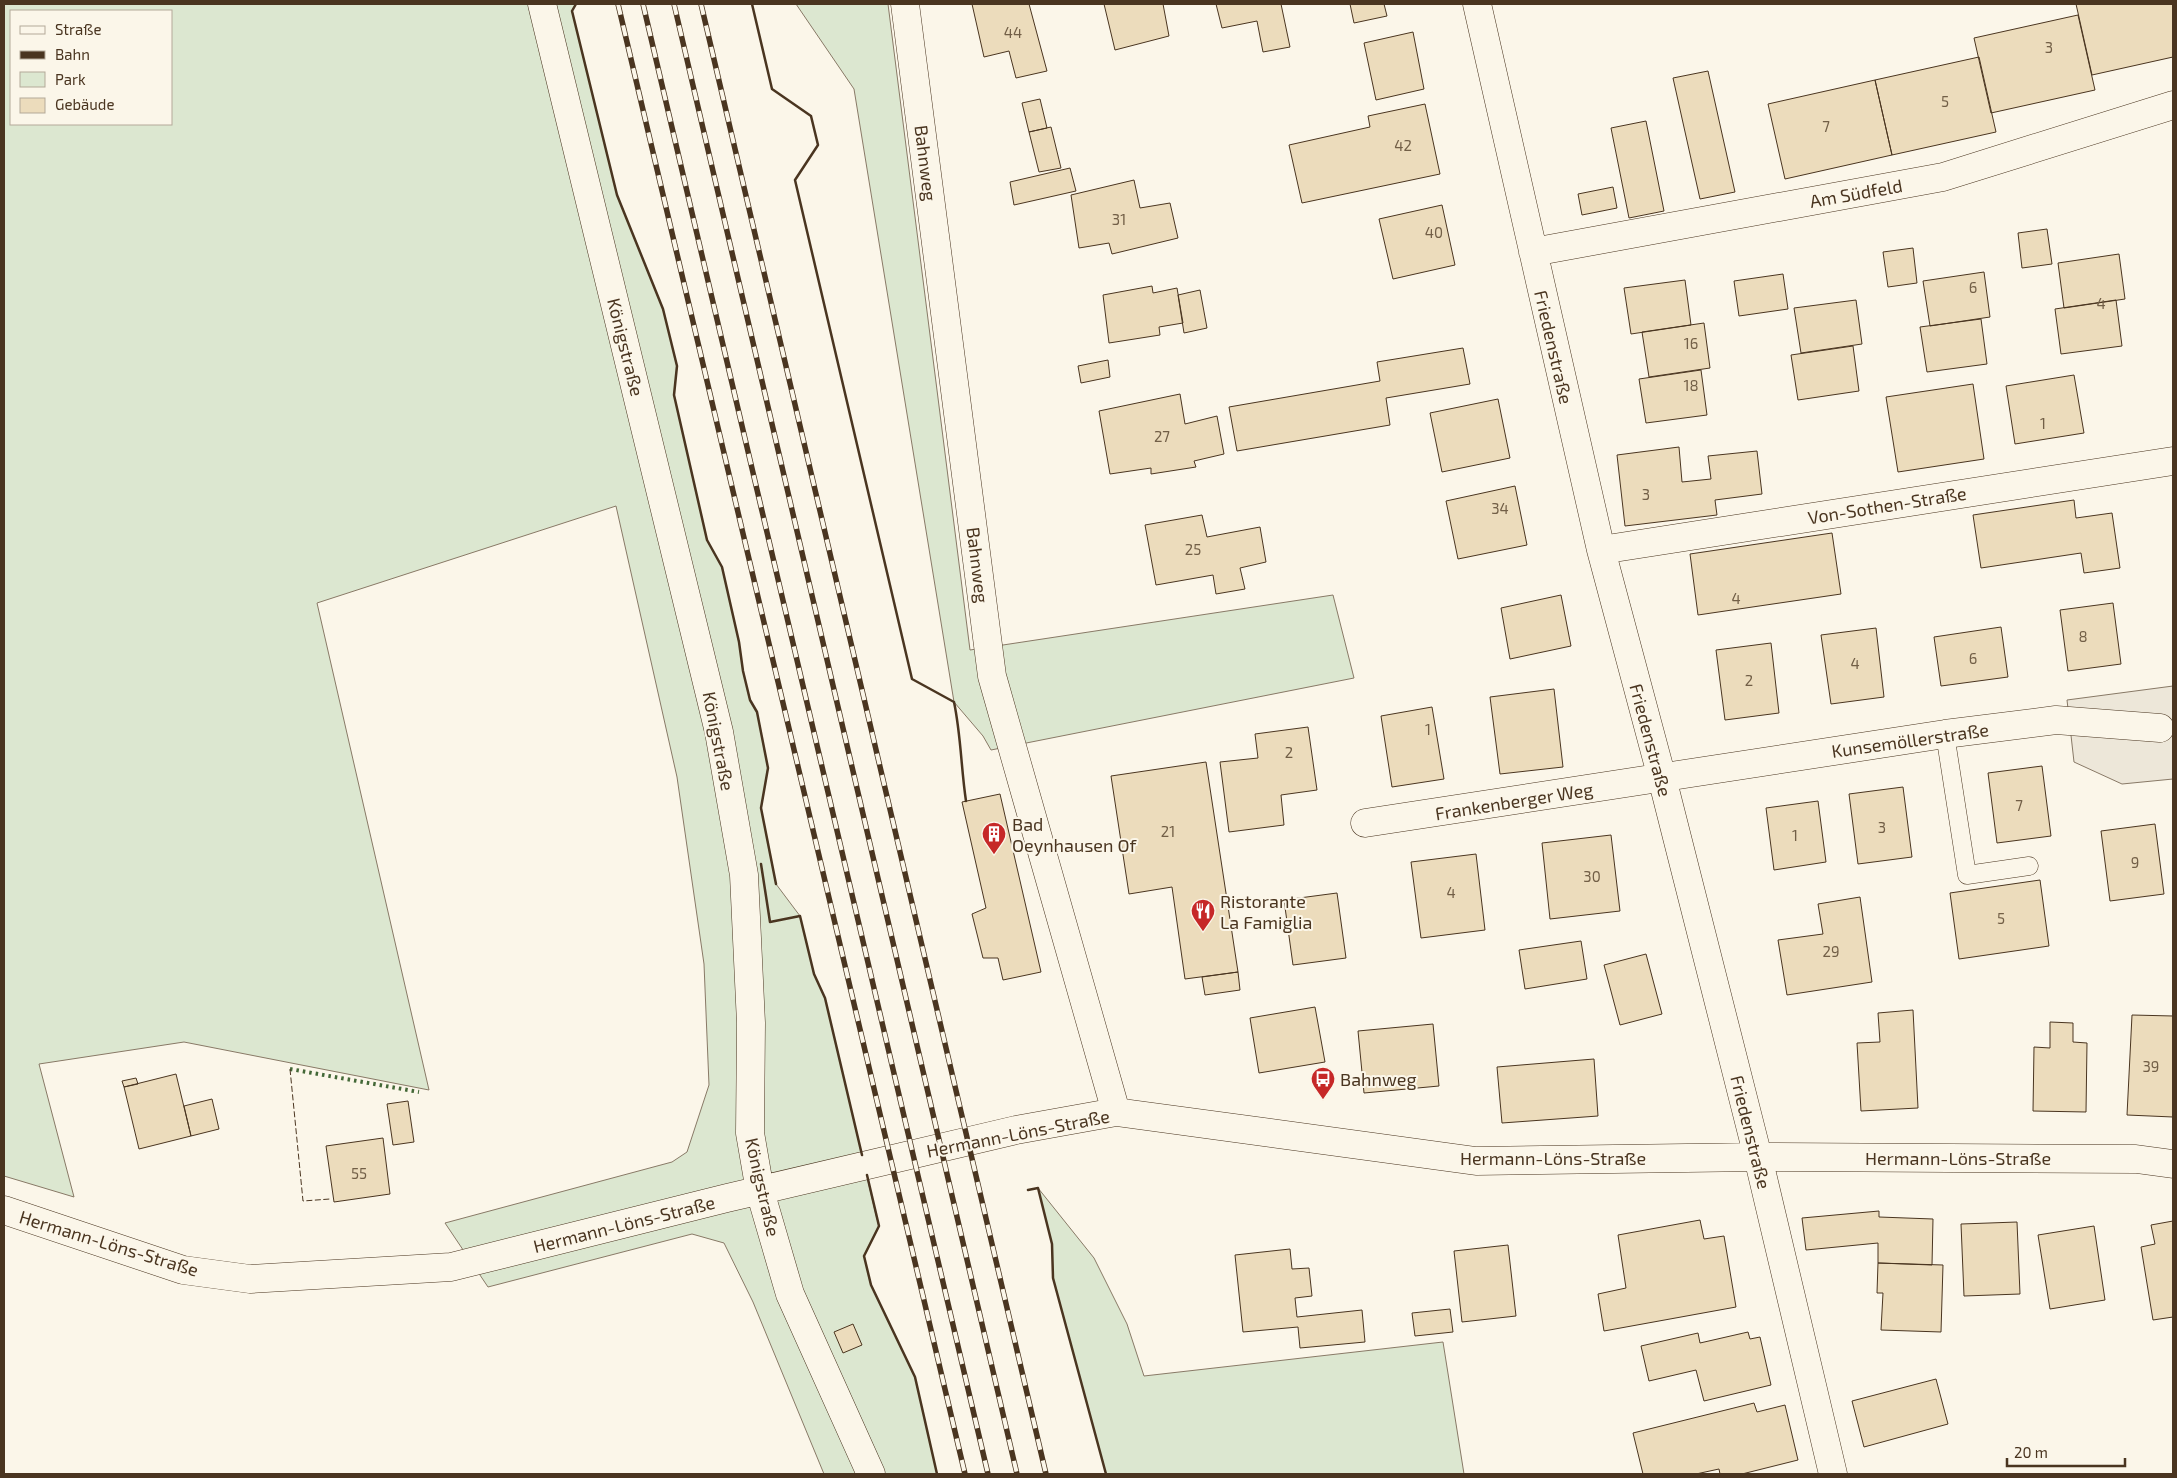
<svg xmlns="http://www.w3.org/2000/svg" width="2177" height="1478" viewBox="0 0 2177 1478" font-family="'Exo 2',sans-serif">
	<rect width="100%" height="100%" fill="#fbf6e9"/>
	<path fill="#dce7d0" stroke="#887966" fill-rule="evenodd" d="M4,4H576L572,11L617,195L663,309L677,366L674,395L707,540L722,567L739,642L743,671L750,700L757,712L768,768L761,808L776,884L800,916L814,974L825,998L876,1215L879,1226L864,1256L871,1285L915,1377L937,1474H824L753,1302L724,1243L692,1234L488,1287L445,1223L672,1162L687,1152L709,1085L704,964L677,777L616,506L317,603L429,1090L184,1042L39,1064L74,1197L4,1176ZM11,11H171V124H11Z
		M796,4H888L970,650L1333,595L1354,678L991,750L983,736L954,702L854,89Z
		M1038,1188L1094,1258L1127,1324L1144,1376L1443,1342L1464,1474H1106L1053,1278L1052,1244Z"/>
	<path fill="#ede7d9" stroke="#887966" d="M2173,686V779L2122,784L2074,762L2067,700Z"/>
	<path fill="#ecdcbc" stroke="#4a3520" d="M972,4H1029L1047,71L1016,78L1009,51L984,57Z
		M1104,4H1163L1169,36L1115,50Z
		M1216,4H1281L1290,47L1263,52L1257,21L1222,28Z
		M1350,4H1384L1387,16L1354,23Z
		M2076,4H2173V57L2092,75Z
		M2078,15L2095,90L1991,113L1974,38Z
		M1413,32L1424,89L1376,100L1364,43Z
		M1979,57L1996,132L1892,155L1875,80Z
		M1708,71L1735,192L1700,199L1673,78Z
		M1875,80L1892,155L1785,179L1768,104Z
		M1040,99L1047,128L1029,132L1022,103Z
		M1425,104L1440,174L1302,203L1289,145L1370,127L1368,116Z
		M1646,121L1664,211L1629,218L1611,128Z
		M1051,127L1061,168L1039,172L1029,132Z
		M1070,168L1076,191L1014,205L1010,182Z
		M1134,180L1140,208L1170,203L1178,238L1112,254L1109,243L1079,248L1071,195Z
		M1613,187L1617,208L1582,215L1578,194Z
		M1442,205L1455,265L1393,279L1379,219Z
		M2047,229L2052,264L2022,268L2018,233Z
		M1913,248L1917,283L1888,287L1883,252Z
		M2119,254L2125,299L2064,308L2058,263Z
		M1984,272L1990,317L1930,326L1923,281Z
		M1783,274L1788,309L1739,316L1734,281Z
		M1685,280L1691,325L1631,334L1624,288Z
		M1152,286L1153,293L1177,288L1183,323L1159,327L1160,335L1109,343L1103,295Z
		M1200,290L1207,328L1184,333L1178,295Z
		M1856,300L1862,344L1801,353L1794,308Z
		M2116,300L2122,346L2061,354L2055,309Z
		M1981,319L1987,364L1927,372L1920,327Z
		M1704,323L1710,368L1649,377L1642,332Z
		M1853,346L1859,391L1798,400L1791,355Z
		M1463,348L1470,384L1386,398L1390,425L1237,451L1229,407L1380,381L1377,362Z
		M1108,360L1110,377L1081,383L1078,366Z
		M1701,370L1707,415L1646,423L1639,379Z
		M2074,375L2084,433L2015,444L2006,386Z
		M1973,384L1984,459L1898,472L1886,397Z
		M1180,394L1185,424L1217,416L1224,454L1194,461L1196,467L1151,474V468L1110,474L1099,411Z
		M1498,399L1510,458L1442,472L1430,413Z
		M1679,447L1682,482L1711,479L1708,456L1757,451L1762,494L1715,500L1717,515L1625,526L1617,455Z
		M1515,486L1527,545L1458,559L1446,501Z
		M2074,500L2076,518L2112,513L2120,568L2084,573L2081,553L1981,568L1973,515Z
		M1202,515L1207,537L1260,527L1266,562L1240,568L1245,589L1216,594L1213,575L1156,585L1145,525Z
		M1832,533L1841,594L1698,615L1690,554Z
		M1561,595L1571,646L1510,659L1501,608Z
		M2113,603L2121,664L2068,671L2060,610Z
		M2001,627L2008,677L1941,686L1934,637Z
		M1876,628L1884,697L1831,704L1821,635Z
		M1771,643L1779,713L1725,720L1716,650Z
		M1554,689L1563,767L1500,774L1490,697Z
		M1432,707L1444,779L1392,787L1381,716Z
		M1308,727L1317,790L1281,795L1284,825L1229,832L1220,762L1258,758L1255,734Z
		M1206,762L1238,972L1185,979L1172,887L1129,894L1111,776Z
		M2042,766L2051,836L1997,843L1988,773Z
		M1903,787L1912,857L1858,864L1849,794Z
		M1000,794L1041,972L1003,980L998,958H983L972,914L986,908L962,802Z
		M1818,801L1826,862L1774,870L1766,808Z
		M2155,824L2164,894L2110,901L2101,831Z
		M1611,835L1620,911L1550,919L1542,843Z
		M1476,854L1485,930L1421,938L1411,862Z
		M2040,880L2049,946L1959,959L1950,893Z
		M1337,893L1346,958L1293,965L1284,900Z
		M1860,897L1872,982L1787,995L1778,940L1823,934L1818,904Z
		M1581,941L1587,979L1525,989L1519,950Z
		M1646,954L1662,1014L1620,1025L1604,965Z
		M1238,972L1240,990L1205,995L1202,977Z
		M1315,1007L1325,1062L1259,1073L1250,1018Z
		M1913,1010L1918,1108L1861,1111L1857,1043L1880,1042L1878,1013Z
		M2132,1015L2173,1016V1117L2127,1115Z
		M2050,1022L2073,1023V1042L2087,1043L2086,1112L2033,1111L2034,1047L2050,1048Z
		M1433,1024L1439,1086L1364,1093L1358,1031Z
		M1594,1059L1598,1116L1502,1123L1497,1067Z
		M176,1074L191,1136L139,1149L124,1087Z
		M136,1078L138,1084L124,1087L122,1081Z
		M212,1099L219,1129L191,1136L184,1106Z
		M408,1101L414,1142L393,1145L387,1104Z
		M383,1138L390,1194L334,1202L326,1146Z
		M1879,1211V1217L1933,1219L1932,1265L1878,1263V1243L1806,1250L1802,1218Z
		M1700,1220L1704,1239L1724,1236L1736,1307L1604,1331L1598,1294L1626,1288L1618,1235Z
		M2173,1221V1317L2153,1320L2141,1247L2155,1244L2151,1225Z
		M2017,1222L2020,1294L1964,1296L1961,1224Z
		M2094,1226L2105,1300L2050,1309L2038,1235Z
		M1508,1245L1516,1316L1462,1322L1454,1251Z
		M1290,1249L1292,1269L1309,1268L1312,1296L1295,1298L1297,1317L1362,1310L1365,1342L1300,1348L1298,1327L1243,1332L1235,1255Z
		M1878,1263L1943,1265L1941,1332L1881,1330L1883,1293H1877Z
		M1450,1309L1453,1332L1415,1336L1412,1313Z
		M853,1324L862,1345L843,1353L834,1332Z
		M1748,1332L1750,1339L1760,1337L1771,1385L1704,1401L1696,1370L1649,1381L1641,1346L1698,1333L1700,1343Z
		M1936,1379L1948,1424L1864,1447L1852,1401Z
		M1754,1403L1757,1412L1785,1405L1798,1460L1742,1474H1720L1719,1469L1696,1474H1643L1633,1433Z"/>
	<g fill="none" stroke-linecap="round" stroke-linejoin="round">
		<defs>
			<path id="service" d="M1945,734L1967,875L2029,866"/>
			<path id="minor" d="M542,4L719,732L744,875L751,1023L750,1133L760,1191L790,1294L871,1474
				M905,4L992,676L1116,1112
				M1477,4L1601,550L1662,778L1758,1157L1833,1474
				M1533,252L1943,177L2173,105
				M1601,550L2173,461
				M1365,823L1945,734L2056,720L2160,728
				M4,1210L183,1270L250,1279L451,1267L727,1198L1016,1130L1116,1112L1476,1161L1758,1157L2136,1159L2173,1164"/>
		</defs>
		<use href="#service" stroke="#4a3520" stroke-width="19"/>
		<use href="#minor" stroke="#4a3520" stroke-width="29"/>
		<use href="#service" stroke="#fbf6e9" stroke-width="18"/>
		<use href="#minor" stroke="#fbf6e9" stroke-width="28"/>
		<defs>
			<path id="rail" d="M618,4L965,1474
				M643,4L988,1474
				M674,4L1017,1474
				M701,4L1046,1474"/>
		</defs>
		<use href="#rail" stroke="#4a3520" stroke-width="5.5"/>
		<use href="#rail" stroke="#fbf6e9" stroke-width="4" stroke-dasharray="11" stroke-linecap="butt"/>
		<path stroke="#436837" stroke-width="4" stroke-dasharray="2.5 4" stroke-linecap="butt" d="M290,1069L419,1092"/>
		<path stroke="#4a3520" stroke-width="1" stroke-dasharray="6 2.5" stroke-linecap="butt" d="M290,1069L303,1201L330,1199"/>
		<path stroke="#4a3520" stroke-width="2.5" d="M576,4L572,11L617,195L663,309L677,366L674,395L707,540L722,567L739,642L743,671L750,700L757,712L768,768L761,808L776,884
			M752,4L772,89L811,116L818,145L795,180L912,679L954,702C961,735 961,768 966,801
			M761,864L770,922L800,916L814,974L825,998L862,1155
			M867,1175L879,1226L864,1256L871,1285L915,1377L937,1474
			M1028,1190L1038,1188L1052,1244L1053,1278L1106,1474"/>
	</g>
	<defs>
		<symbol id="building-pin" viewBox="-11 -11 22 30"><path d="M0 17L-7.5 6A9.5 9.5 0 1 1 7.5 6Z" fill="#c62828" stroke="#fbf6e9"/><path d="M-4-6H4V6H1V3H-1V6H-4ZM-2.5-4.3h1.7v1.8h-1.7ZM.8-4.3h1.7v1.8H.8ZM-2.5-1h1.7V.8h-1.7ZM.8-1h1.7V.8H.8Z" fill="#fff"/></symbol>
		<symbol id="restaurant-pin" viewBox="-11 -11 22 30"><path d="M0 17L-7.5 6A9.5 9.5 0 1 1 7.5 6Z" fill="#c62828" stroke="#fbf6e9"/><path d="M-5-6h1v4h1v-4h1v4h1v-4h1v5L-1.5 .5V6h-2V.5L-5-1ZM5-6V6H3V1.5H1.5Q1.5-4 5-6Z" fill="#fff"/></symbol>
		<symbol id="bus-pin" viewBox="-11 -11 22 30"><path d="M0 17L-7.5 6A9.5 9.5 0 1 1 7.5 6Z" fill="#c62828" stroke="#fbf6e9"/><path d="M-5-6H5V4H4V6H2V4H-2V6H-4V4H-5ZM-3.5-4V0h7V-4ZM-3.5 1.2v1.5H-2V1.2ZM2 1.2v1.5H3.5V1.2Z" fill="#fff"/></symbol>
	</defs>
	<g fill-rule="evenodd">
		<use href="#building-pin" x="980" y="820" width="28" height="38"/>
		<use href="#restaurant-pin" x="1189" y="897" width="28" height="38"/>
		<use href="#bus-pin" x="1309" y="1065" width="28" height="38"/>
	</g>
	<g text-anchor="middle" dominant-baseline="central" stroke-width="4" stroke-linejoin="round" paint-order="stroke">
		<g font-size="15" fill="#725f47">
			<text x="1013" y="32">44</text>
			<text x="2049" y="47">3</text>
			<text x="1945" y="101">5</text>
			<text x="1826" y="126">7</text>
			<text x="1403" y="145">42</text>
			<text x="1119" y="219">31</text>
			<text x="1434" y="232">40</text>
			<text x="1973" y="287">6</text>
			<text x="2101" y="303">4</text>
			<text x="1691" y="343">16</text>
			<text x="1691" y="385">18</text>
			<text x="2043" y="423">1</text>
			<text x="1162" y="436">27</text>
			<text x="1646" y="494">3</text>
			<text x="1500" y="508">34</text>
			<text x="1193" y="549">25</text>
			<text x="1736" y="598">4</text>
			<text x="2083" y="636">8</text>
			<text x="1973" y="658">6</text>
			<text x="1855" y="663">4</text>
			<text x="1749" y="680">2</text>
			<text x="1428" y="729">1</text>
			<text x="1289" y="752">2</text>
			<text x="2019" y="805">7</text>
			<text x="1882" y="827">3</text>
			<text x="1168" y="831">21</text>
			<text x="1795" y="835">1</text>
			<text x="2135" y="862">9</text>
			<text x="1592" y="876">30</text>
			<text x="1451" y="892">4</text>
			<text x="2001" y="918">5</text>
			<text x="1831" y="951">29</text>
			<text x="2151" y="1066">39</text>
			<text x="359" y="1173">55</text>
		</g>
		<g font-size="18" fill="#4a3520" stroke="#fbf6e9">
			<text transform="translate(926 163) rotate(83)">Bahnweg</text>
			<text transform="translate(1856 193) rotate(-10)">Am Südfeld</text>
			<text transform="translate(626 347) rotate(76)">Königstraße</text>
			<text transform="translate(1554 347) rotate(77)">Friedenstraße</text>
			<text transform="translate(1887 505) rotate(-9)">Von-Sothen-Straße</text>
			<text transform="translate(978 565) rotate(83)">Bahnweg</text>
			<text transform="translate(1651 740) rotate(75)">Friedenstraße</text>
			<text transform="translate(1910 740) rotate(-8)">Kunsemöllerstraße</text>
			<text transform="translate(719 741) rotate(79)">Königstraße</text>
			<text transform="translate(1514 801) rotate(-9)">Frankenberger Weg</text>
			<text transform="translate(1751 1132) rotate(76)">Friedenstraße</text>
			<text transform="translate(1018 1133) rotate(-11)">Hermann-Löns-Straße</text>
			<text x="1553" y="1158">Hermann-Löns-Straße</text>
			<text x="1958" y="1158">Hermann-Löns-Straße</text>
			<text transform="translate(763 1187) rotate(77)">Königstraße</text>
			<text transform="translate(624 1224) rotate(-14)">Hermann-Löns-Straße</text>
			<text transform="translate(109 1243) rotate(17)">Hermann-Löns-Straße</text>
		</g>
		<g font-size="18" fill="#4a3520" stroke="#fbf6e9" text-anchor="start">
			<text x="1012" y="824">Bad<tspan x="1012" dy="21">Oeynhausen Of</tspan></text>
			<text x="1220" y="901">Ristorante<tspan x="1220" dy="21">La Famiglia</tspan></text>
			<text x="1340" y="1079">Bahnweg</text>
		</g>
	</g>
	<rect width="2177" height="1478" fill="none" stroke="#4a3520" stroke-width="10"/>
	<rect x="10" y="10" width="162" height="115" fill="#fbf6e9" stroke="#b4a999"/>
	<rect x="20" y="26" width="25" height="8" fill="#fbf6e9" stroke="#b4a999"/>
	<text x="55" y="35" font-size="15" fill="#4a3520">Straße</text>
	<rect x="20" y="51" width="25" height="8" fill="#4a3520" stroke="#b4a999"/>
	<text x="55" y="60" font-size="15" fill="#4a3520">Bahn</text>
	<rect x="20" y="72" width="25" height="15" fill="#dce7d0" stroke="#b4a999"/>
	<text x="55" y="85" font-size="15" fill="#4a3520">Park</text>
	<rect x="20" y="98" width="25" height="15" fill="#ecdcbc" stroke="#b4a999"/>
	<text x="55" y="110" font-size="15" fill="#4a3520">Gebäude</text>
	<path d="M2007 1458v8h118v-8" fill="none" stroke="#4a3520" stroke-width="2.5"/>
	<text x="2014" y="1458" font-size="15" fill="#4a3520" stroke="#fbf6e9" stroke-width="4" paint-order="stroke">20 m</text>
</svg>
